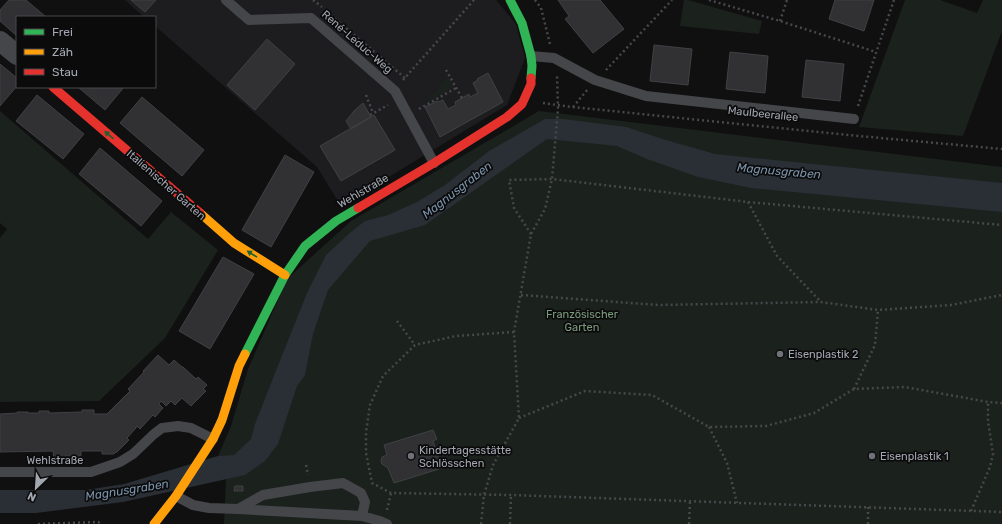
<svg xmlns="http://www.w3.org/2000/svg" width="1002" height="524" viewBox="0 0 1002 524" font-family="Rubik,sans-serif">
	<rect width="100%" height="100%" fill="#101011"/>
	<path fill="#1d1d1f" d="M125,0H496L516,24L525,58L507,105L341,206L317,167L155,26V17H144Z"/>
	<path fill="#1b211c" d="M684,0H688L762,21L759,34L680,26Z
		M905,0H940L977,13L983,0H1002V31L963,136L859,127Z
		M448,77L454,87L425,103Z
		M0,111L148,239L171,212L218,250L165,338L99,401L0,402V238L7,229L0,223Z
		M539,111L1002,167V524H224L226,479L218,469V456L231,426L248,369L287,279L351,221Z"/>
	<path fill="#292f35" d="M545,119H563L626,127L666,140L715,154L1002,183V212L751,188L698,177L647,159L617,146L547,139L425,225L370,241L328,290L313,334L305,375L297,386L278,444L265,461L245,475L123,502L36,513H0V490H86L124,484L218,456L234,455L251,439L255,424L281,358L307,293L326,255L351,232L365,221L388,215L417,202L445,185L489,151Z"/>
	<path fill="#313133" stroke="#404144" d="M9,0H26L46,17H17V36L0,21V10Z
		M131,0H156L145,12Z
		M558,0H600L624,29L593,53L565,19L569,16Z
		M835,0H874L864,31L829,19Z
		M267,39L295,64L255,110L227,85Z
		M654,45L692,49L688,85L650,81Z
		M730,52L768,56L765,93L726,89Z
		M806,60L844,64L840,101L802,97Z
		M0,64L17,78V86L0,106Z
		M488,73L503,102L440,137L425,107L437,101L438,102L443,100L448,109L456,105L455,102L469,94L470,97L478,93L473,83L478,80L477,79Z
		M78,87H124L105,110Z
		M37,95L84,134L63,159L16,121Z
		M142,97L204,150L182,176L120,123Z
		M363,103L371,117L351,129L346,121L354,111Z
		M374,115L395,150L341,181L320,146Z
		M100,148L162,201L141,226L79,174Z
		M285,155L314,172L271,247L242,230Z
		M223,257L254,274L210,349L179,331Z
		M158,355L169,365L174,360L182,367H183L196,379L198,377L207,385L203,389L206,391L191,406L182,398L175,405L171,401L166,406L161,401L159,404L163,408L155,417L153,415L140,429L137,426L136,427V428L127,438L129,440L117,452L114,453V454H102V451H81V456H65V458L54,459L53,451L0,452V414L17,413V412H28V413H39V411H49V413L82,412V410H94V414H107L130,391L128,389L144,372L143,371Z
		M433,430L437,439L433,441L442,468L394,483L388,468L382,464L381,461L382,457L387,455L384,445Z
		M235,486H243V491H234Z"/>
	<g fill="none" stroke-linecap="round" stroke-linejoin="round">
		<path stroke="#47484b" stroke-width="2.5" stroke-dasharray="2 3" stroke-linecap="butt" d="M313,0L322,7
			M535,0L541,8L550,44
			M709,0L780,21L876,52
			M327,12L405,78
			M780,21L787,0
			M446,70L462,98
			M606,70L672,0
			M403,80L474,0
			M366,95L373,113
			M543,103L572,107L848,135L1002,149
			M858,106L894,0
			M573,107L588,89
			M419,109L456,88
			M370,115L388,105
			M748,202L777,256L821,302
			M531,234L514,208L509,180L552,179L748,202L1002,225
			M521,295L658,305L821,302L878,310L951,305L1002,295
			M397,321L415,345
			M514,332L456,336L415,345L383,376L370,405L366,432V453L372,483L391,493L511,495L1002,512
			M854,389L875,345L878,310
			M519,418L585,391L652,395L709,427L766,426L814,413L854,389L905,387L988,402L1002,403
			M709,427L727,463L737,503
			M306,465L308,475
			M387,510L391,493
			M971,511L990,467L993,454L988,421V402
			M38,524L98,522L102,524
			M481,524L484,495L493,465L519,418L514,332L531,234L545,209L552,179L558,109L557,75
			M510,524L511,495
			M689,524L690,502
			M868,524V507"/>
		<path stroke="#45464a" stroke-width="10" d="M226,0L249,20L311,18L395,91L434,163
			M531,56L554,58L595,80L646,96L854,119
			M0,472H91L120,462L133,454L154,434L162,428L178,426L191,428L213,439
			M176,496L193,505L209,508L238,509L362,516L380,521L387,524
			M238,509L263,495L310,487L343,483L361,493L365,502L362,516"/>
		<path stroke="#45464a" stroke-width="20" d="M0,41L17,55"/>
		<path stroke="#30b455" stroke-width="9" d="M510,0L522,23L531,56L532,66L531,78
			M245,354L285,275L305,246L336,221L358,208"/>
		<path stroke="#ff9f0a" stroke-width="9" d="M200,213L234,243L285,275
			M154,524L176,496L213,439L222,420L239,366L245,354"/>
		<path stroke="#e5322d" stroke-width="9" d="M53,87L200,213
			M358,208L434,163L507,117L522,104L531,84V78"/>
	</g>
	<defs><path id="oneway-solid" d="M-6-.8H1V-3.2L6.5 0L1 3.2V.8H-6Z"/></defs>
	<g fill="#1e6030">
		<use href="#oneway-solid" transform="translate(109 135) rotate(-139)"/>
		<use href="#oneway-solid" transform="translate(252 254) rotate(-148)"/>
	</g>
	<g fill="#707279" stroke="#0b0b0c" stroke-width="1.5">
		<circle cx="780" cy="354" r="4"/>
		<circle cx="411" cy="456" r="4"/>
		<circle cx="872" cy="456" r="4"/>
	</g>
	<g text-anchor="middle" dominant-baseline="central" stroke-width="3.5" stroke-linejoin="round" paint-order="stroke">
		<g font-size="11" fill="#a3a7b1" stroke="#0b0b0c">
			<text transform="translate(357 42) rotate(41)">René-Leduc-Weg</text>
			<text transform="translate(763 114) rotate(6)">Maulbeerallee</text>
			<text transform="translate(166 185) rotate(41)">Italienischer Garten</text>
			<text transform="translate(363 191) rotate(-30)">Wehlstraße</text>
			<text x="55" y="460">Wehlstraße</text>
		</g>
		<g font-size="11" fill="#7b9b7d" stroke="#0b0b0c">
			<text x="582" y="314">Französischer<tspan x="582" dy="13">Garten</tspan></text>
		</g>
		<g font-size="11" fill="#a3a7b1" stroke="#0b0b0c" text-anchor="start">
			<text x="788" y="354">Eisenplastik 2</text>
			<text x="419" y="450">Kindertagesstätte<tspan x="419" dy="13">Schlösschen</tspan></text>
			<text x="880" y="456">Eisenplastik 1</text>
		</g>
		<g font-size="12" font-style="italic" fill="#7b93aa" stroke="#0b0b0c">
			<text transform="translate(779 171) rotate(5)">Magnusgraben</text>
			<text transform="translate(457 190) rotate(-38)">Magnusgraben</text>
			<text transform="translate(127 490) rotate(-9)">Magnusgraben</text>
		</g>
	</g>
	<rect x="16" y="16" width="140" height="72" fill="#0b0b0c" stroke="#48494e"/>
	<rect x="24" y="29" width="20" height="6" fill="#30b455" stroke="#48494e"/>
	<text x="52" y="36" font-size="12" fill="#a3a7b1">Frei</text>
	<rect x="24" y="49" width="20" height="6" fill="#ff9f0a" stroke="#48494e"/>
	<text x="52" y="56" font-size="12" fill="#a3a7b1">Zäh</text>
	<rect x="24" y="69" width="20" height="6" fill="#e5322d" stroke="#48494e"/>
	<text x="52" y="76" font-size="12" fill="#a3a7b1">Stau</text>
	<g transform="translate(36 488) rotate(205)" stroke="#0b0b0c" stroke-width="3" paint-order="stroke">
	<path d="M0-3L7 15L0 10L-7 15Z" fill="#a3a7b1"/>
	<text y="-6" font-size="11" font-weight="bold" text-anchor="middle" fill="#a3a7b1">N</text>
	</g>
</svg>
